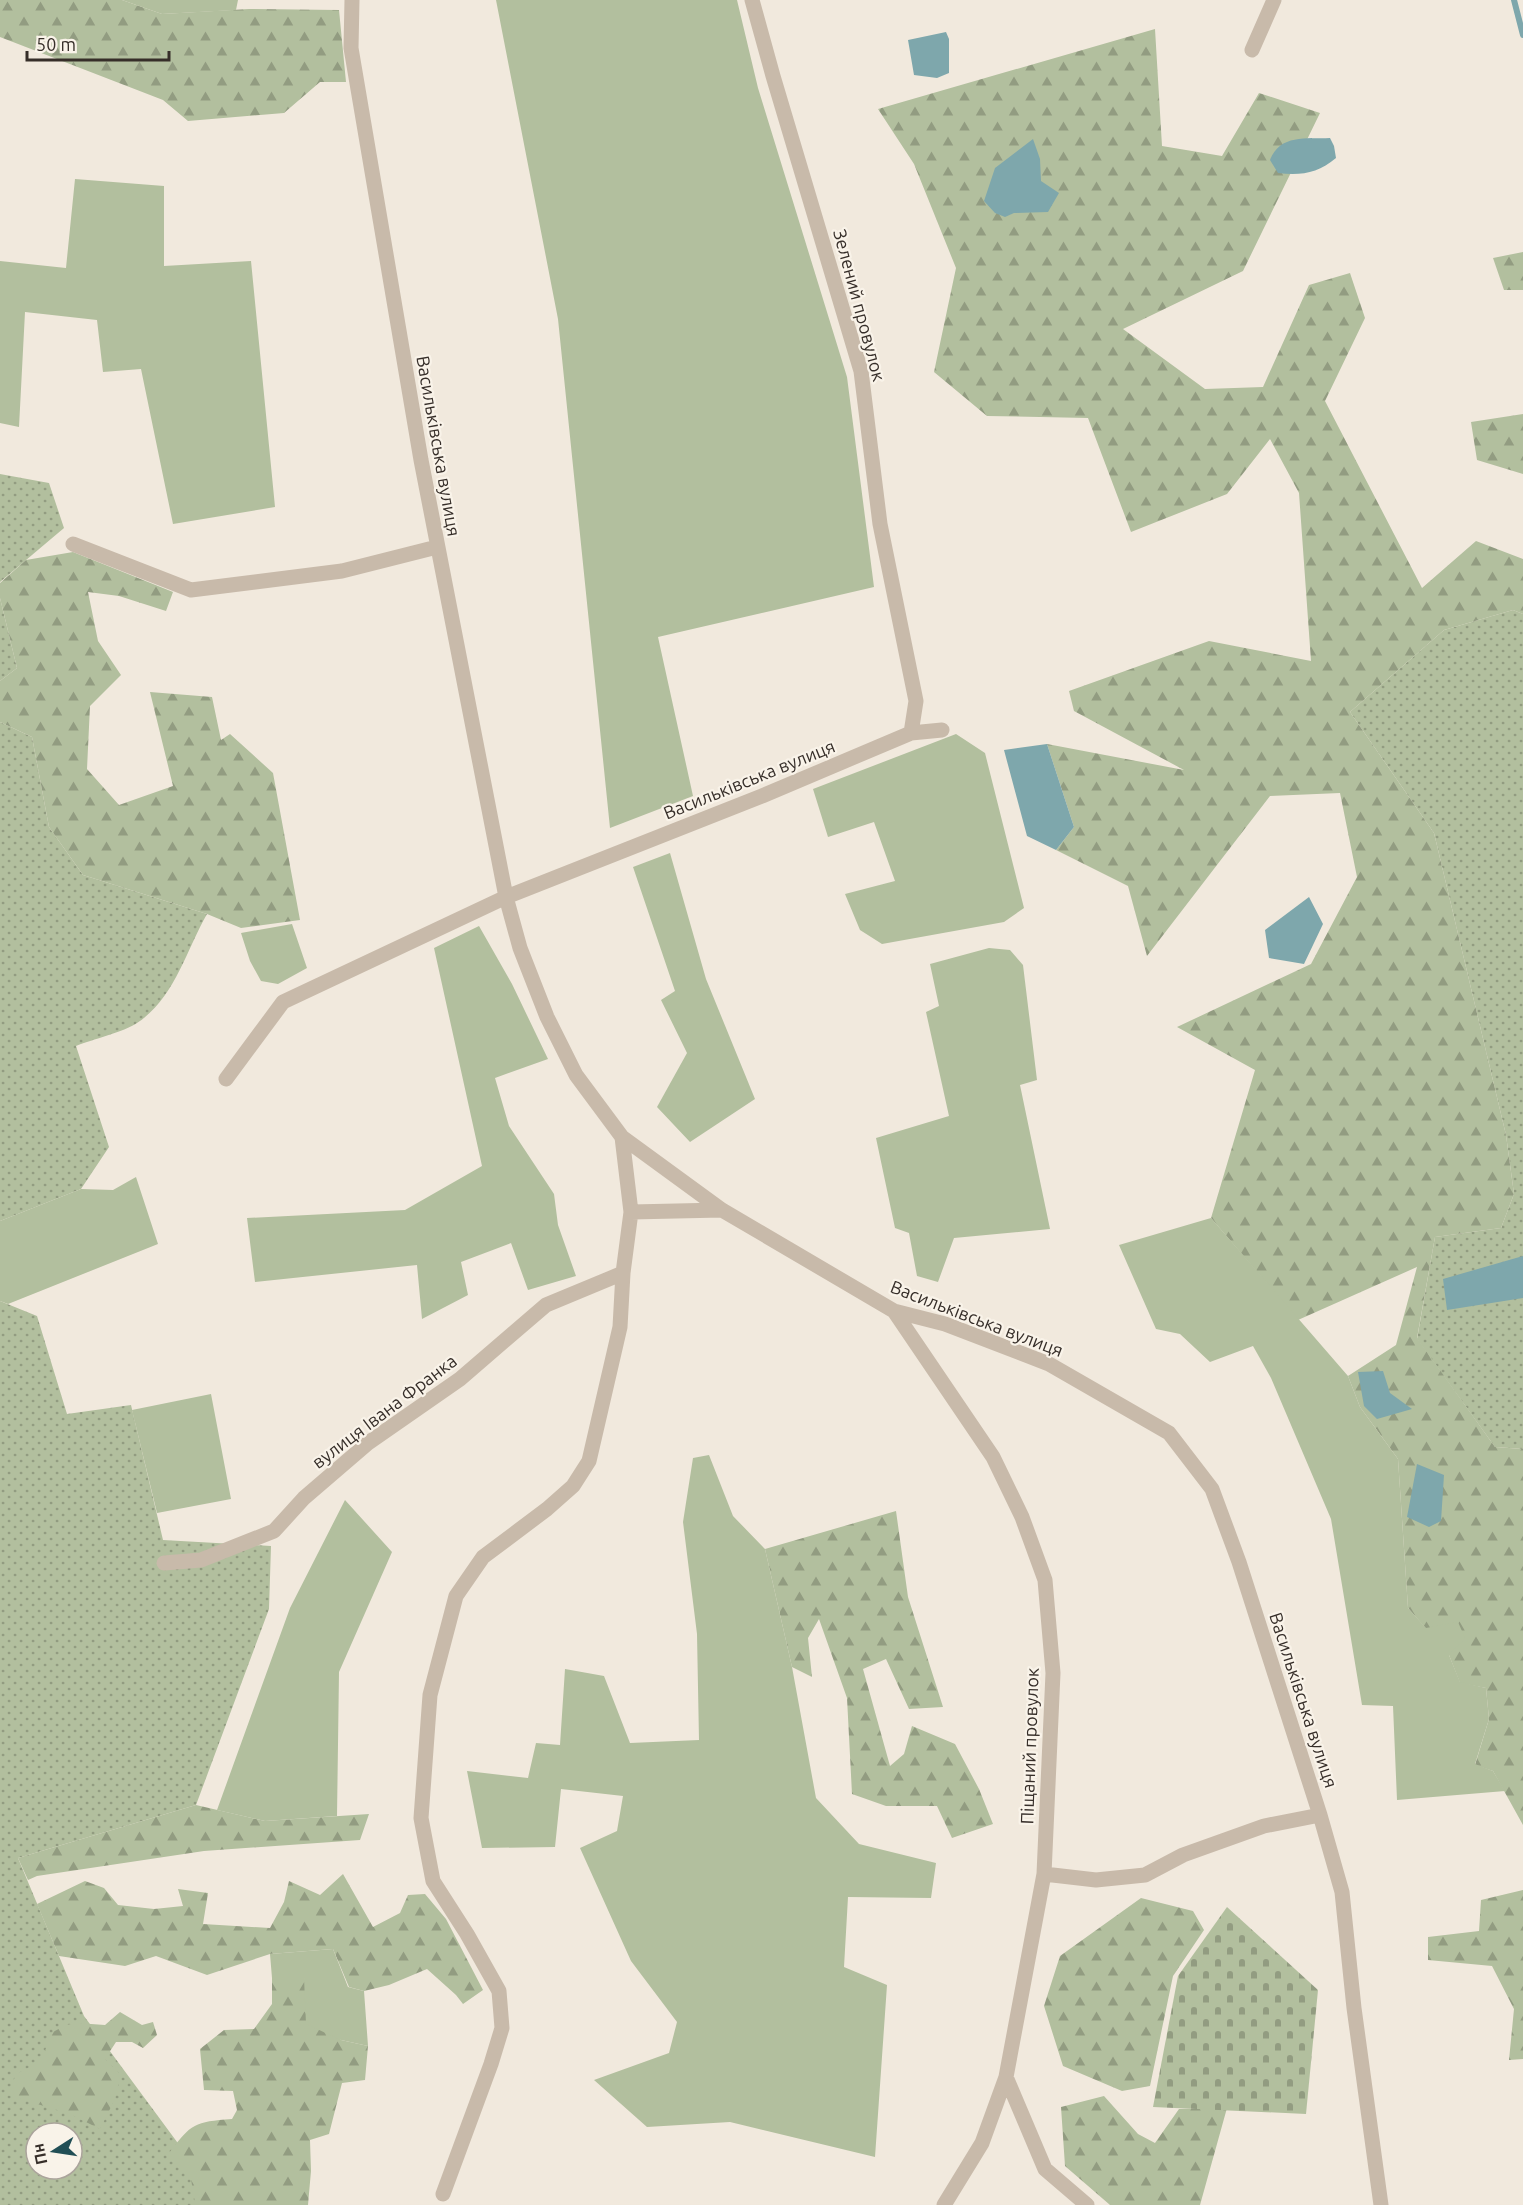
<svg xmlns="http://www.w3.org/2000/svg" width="1523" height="2205" viewBox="0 0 1523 2205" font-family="Ubuntu,sans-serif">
	<defs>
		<pattern id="grass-dots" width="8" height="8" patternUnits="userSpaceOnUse" patternTransform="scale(1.5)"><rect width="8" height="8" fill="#b2bf9e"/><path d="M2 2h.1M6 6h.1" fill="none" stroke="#929c81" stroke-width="1.8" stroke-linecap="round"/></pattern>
		<pattern id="forest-firs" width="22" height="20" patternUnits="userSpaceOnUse" patternTransform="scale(1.5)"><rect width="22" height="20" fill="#b2bf9e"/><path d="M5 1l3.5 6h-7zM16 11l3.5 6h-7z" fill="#929c81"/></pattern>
		<pattern id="cemetery-stones" width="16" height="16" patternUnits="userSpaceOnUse" patternTransform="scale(1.5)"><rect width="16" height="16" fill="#b2bf9e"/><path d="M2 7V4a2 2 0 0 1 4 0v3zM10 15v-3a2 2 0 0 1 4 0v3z" fill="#929c81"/></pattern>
	</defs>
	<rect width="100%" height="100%" fill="#f1e9dd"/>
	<path fill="url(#grass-dots)" fill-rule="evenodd" d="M0,474L49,483L64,528L0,582Z
		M0,598L17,668L0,681Z
		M1513,610L1523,614V1449L1495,1447L1417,1339L1435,1237L1501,1228L1514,1194L1506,1135L1434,833L1350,712L1444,630Z
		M0,722L32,737L49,827L83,875L207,914C186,951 174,999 137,1023C126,1031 91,1040 76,1046L109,1147L81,1189L0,1221Z
		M0,1301L37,1316L67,1414L131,1405L163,1540L271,1546L269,1609L196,1805L18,1858L84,2016L180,2146L244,2205H0ZM36,2133H72V2169H36Z"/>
	<path fill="url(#forest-firs)" d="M0,0H122L162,14L249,9L339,10L346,82H320L284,113L188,121L163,100L0,37Z
		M1155,29L1162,146L1222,156L1259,93L1320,113L1243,271L1123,329L1205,389L1263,387L1309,285L1350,273L1365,318L1325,401L1422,588L1476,541L1523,559V614L1513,610L1444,630L1350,712L1434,833L1506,1135L1514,1194L1501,1228L1435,1237L1417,1338L1495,1447L1523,1449V1825L1493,1771L1475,1765L1489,1719L1486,1688L1460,1683L1449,1655L1408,1608L1398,1459L1360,1407L1348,1376L1396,1345L1417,1267L1298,1320L1211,1218L1255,1070L1177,1027L1311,964L1357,877L1340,793L1270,796L1147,956L1128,886L1056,850L1074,827L1047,744L1184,770L1074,711L1069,691L1209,641L1311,661L1299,493L1270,439L1227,494L1131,532L1088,418L987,416L934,372L956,268L914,164L878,109Z
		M1523,252V290H1504L1493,258Z
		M1523,414V474L1477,460L1471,422Z
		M73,552L173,592L166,611L119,596L88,592L98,641L121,675L90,706L87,769L119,805L173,786L150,692L212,697L221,740L230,734L273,773L300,920L241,928L207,914L83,875L49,827L32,737L0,722V681L17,668L0,598V583L26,560Z
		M896,1511L908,1597L943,1707L909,1709L886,1659L863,1669L890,1766L904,1754L912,1726L955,1744L979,1789L993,1824L952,1838L937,1806H886L852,1794L847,1698L819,1619L808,1638L812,1677L792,1667L765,1549Z
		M196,1805L265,1821L369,1814L360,1840L204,1851L37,1876L28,1880L18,1858Z
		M343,1874L373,1927L400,1913L408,1895L425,1894L446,1919L483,1990L463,2004L456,1995L427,1969L389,1985L364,1991L349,1987L333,1949L270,1954L207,1975L156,1956L125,1966L59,1956L37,1904L85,1881L104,1888L118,1905L154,1909L183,1906L178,1889L208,1893L203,1924L270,1928L284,1902L289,1881L320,1895Z
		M1523,1890V2059L1509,2060L1514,2009L1492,1966L1428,1960V1937L1479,1931L1481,1900Z
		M1141,1898L1193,1911L1204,1930L1173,1976L1150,2086L1122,2091L1063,2066L1044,2006L1060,1956Z
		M272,1978H304L341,2040L368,2046L365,2080L342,2083L329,2134L310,2140L311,2171L308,2205H191L195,2203L190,2173L169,2153C192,2123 194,2122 232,2119L237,2110L233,2091L204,2090L200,2049L224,2030L254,2029L272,2004Z
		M120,2012L142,2025L153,2022L157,2035L143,2048L132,2042H116L105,2059L121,2075L114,2101L100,2129L70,2114L8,2095L16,2074L40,2062L53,2032L66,2025L77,2023L105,2025Z
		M1104,2096L1138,2134L1155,2143L1179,2109L1227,2108L1200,2205H1110L1065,2166L1061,2107Z"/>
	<path fill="url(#cemetery-stones)" d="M1227,1907L1318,1990L1306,2114L1153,2107L1178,1976Z"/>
	<path fill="#b2bf9e" d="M122,0H238L236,10L162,14Z
		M496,0H737L758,88L847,377L874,587L658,637L693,796L610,828L558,319Z
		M75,179L164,186V266L251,261L275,507L173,524L141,369L103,372L97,320L25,312L19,427L0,423V261L66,268Z
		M956,734L985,753L1024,908L1004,922L882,944L860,930L845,894L895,881L874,822L828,837L813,789Z
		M670,853L706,979L755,1099L690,1142L657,1107L687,1053L661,1000L675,991L633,867Z
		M292,924L307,968L278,984L261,981L250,961L241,933Z
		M479,926L512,984L548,1059L495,1078L509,1126L554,1194L558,1225L576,1276L528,1290L511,1243L461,1262L468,1295L422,1319L417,1265L255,1282L247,1218L405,1210L482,1166L434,948Z
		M989,948L1010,950L1023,965L1037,1080L1020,1085L1050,1229L954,1238L938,1282L917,1276L909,1233L895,1228L876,1138L949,1116L926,1012L939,1006L930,964Z
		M136,1177L158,1244L8,1304L0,1301V1221L81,1189L113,1190Z
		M1211,1218L1348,1376L1360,1407L1398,1459L1408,1608L1426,1628L1458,1622L1465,1638L1449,1655L1460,1682L1486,1688L1489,1719L1475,1764L1493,1771L1505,1791L1397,1800L1393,1706L1362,1705L1331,1519L1271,1378L1253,1346L1210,1362L1180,1334L1156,1329L1119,1245Z
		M211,1394L231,1499L157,1513L132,1410Z
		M709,1455L733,1516L765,1549L792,1667L816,1798L859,1844L936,1863L931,1898L848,1897L844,1967L887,1985L875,2157L730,2122L647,2127L594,2080L669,2053L677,2022L631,1961L580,1848L617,1831L623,1796L561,1789L555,1847L482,1848L467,1771L528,1778L536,1743L560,1745L565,1669L604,1676L630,1743L699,1740L697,1634L683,1522L693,1458Z
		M345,1500L392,1552L339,1672L337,1816L265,1821L217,1810L290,1608Z
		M333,1949L348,1987L364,1991L368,2046L341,2040L306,2024L304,1978H272L270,1954Z"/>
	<path fill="#7ea7ac" d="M946,32L949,39V73L937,78L914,75L908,40Z
		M1330,138L1334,146L1336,158C1318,173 1301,176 1278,173L1270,160C1280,134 1306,139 1330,138Z
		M1033,139L1040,159L1041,181L1059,193L1048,212L1014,213L1005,217L995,213L984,201L995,168Z
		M1047,744L1074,827L1056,850L1027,836L1004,750Z
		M1309,897L1323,924L1304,964L1269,958L1265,930Z
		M1523,1256V1298L1447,1310L1443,1279Z
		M1383,1371L1390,1393L1412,1409L1377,1419L1364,1406L1358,1372Z
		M1417,1464L1444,1475L1441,1521L1429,1527L1407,1517Z"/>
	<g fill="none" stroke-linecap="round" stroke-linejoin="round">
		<path stroke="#7ea7ac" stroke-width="6" d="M1514,0L1523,35"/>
		<path stroke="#c8baaa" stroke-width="15" d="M352,0L351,48L421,460L506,897L520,948L547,1017L576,1075L622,1137L722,1210L894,1311L945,1324L1049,1364L1169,1433L1212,1489L1239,1562L1320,1815L1342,1892L1354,2008L1381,2205
			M752,0L773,76L861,371L880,524L916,701L911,733
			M1252,50L1274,0
			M73,544L191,590L342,571L437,547
			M226,1079L283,1002L506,897L762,796L911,733L942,730
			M631,1212L722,1210
			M894,1311L993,1457L1022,1517L1045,1580L1053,1673L1044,1874L1006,2077L982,2143L944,2205
			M164,1563L201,1560L274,1531L304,1498L368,1443L460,1379L546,1305L623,1273
			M1044,1874L1096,1880L1145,1875L1183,1855L1264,1826L1320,1815
			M1006,2077L1045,2169L1087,2205
			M443,2194L491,2064L502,2028L499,1991L467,1934L433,1881L421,1818L430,1695L456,1596L483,1557L547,1509L573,1486L589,1461L620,1327L623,1273L631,1212L622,1137"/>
	</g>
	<g text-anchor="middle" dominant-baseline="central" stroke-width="4.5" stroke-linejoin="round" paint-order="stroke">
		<g font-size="18" fill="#362e29" stroke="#f9f3e9">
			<text transform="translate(860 305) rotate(75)">Зелений провулок</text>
			<text transform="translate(439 446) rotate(80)">Васильківська вулиця</text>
			<text transform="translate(749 779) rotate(-22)">Васильківська вулиця</text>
			<text transform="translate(977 1318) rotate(21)">Васильківська вулиця</text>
			<text transform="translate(384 1411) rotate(-37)">вулиця Івана Франка</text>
			<text transform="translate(1304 1700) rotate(72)">Васильківська вулиця</text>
			<text transform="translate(1029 1746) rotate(-88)">Піщаний провулок</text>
		</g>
	</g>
	<g transform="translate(54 2151) rotate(258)"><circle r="28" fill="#f9f3e9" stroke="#aba49c" stroke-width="1.5"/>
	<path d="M0-4.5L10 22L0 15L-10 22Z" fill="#214e55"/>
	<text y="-9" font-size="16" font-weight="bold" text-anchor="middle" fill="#362e29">Пн</text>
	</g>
	<path d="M27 51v9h142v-9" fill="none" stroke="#362e29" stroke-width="3"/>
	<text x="36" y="51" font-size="18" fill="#362e29" stroke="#f9f3e9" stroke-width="4.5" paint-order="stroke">50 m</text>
</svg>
